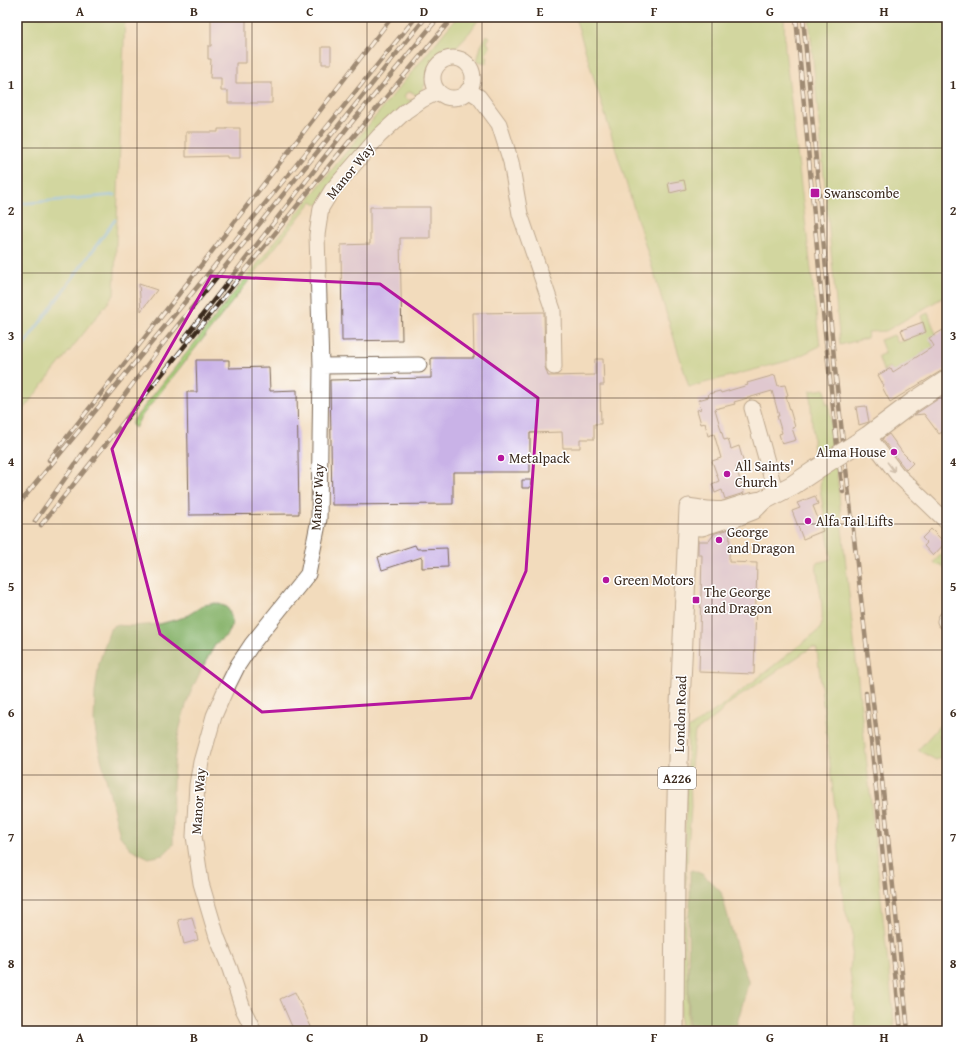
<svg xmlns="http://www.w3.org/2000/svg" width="964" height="1048" viewBox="0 0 964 1048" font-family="'Gentium Book Plus',serif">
	<rect width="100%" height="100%" fill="#fff"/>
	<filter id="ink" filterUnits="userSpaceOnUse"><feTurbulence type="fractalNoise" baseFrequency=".025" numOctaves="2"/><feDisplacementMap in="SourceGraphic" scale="8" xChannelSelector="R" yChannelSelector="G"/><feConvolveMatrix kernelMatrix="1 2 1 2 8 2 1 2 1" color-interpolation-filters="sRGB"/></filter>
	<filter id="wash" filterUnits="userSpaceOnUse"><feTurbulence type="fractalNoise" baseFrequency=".012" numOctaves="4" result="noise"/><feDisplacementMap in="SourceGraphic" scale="16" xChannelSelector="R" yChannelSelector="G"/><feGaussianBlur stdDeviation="0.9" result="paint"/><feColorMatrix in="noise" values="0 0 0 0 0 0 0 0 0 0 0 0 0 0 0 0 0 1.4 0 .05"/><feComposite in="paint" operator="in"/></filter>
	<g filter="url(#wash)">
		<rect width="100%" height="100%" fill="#f2dbbc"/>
		<path fill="#aad17b" stroke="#727e4c" d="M17,17H125L114,295L17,417Z
			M457,17H480L470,32L455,48L434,61L429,69L425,85L418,96H416L414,93L410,92L406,93L404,97L407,100H414L318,205L312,201L140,418L135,428L132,425V422L338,162Z
			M575,17H784L785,50L820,346L791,360L689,387Z
			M809,17H947V295L886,331L868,332L867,338L840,345Z
			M487,35L490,37L487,42L490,47L485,55L488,57L486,63L477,61L481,46Z
			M928,313L939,342L935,340L931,342L934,347L931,360L925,351L921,354L924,359L896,378L890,367L884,370L885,373H884L878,356L885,353L880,340L894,335L898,343L926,331L921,316Z
			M825,389L826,404H829L835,450L842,528L895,1031H856L854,1016L855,1008L850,971L853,933L844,907L836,818L817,650L816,648L812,647L727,705L719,714L695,732L690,774L691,807L686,874L685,944L688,983L687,1031H680L688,729L726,703L819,630C827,621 817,576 816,563L831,559L820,488L821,477L814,455L810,391Z
			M947,548V570L940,564L938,566L934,562Z
			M947,717V730L939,734L947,754L936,760L918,750Z"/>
		<path fill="#87b36b" stroke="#616e44" d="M216,603L227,607C231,615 234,621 230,630C228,636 219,640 215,645C206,660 197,678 190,694C179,723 173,757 173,787C172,807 174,826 173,845L163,855L149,858L131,849L120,836L99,750L94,722L95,693L99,663L110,629L115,625L130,626L160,624L185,617L204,605Z
			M692,870L702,874L710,881L721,892L740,959L748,980V984L735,1031H689L688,922L690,904V871Z"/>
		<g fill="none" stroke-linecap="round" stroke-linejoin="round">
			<path stroke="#72c1ed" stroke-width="3" d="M17,204L115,195
				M17,354L115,220"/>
		</g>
		<g id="blocks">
			<path fill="#c9b2e7" d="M211,17H246V63H236V83H272V103H228V91H221V78H210L211,59H208V46H211Z
				M322,47H331V64H322Z
				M227,128H240V158H227V156L186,157V132H218V129H227Z
				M684,180L686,189L670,193L668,183Z
				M370,207H430V238H400L402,340L342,341L341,245L370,244Z
				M139,284L157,290L141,311Z
				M544,312L545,367L548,376L595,375V359H603L604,385H600L601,424H594V439H580V448H563L562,432L530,433V472H453V504L332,505L330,380L431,378V358H474L473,313Z
				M923,322L926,332L905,340L901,330Z
				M943,330L947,336V369L941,371L890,402L882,387L884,386L878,375L891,368L893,372L934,346L929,338Z
				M196,360H229V368L269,367L270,391L297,390L299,514L189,515L187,392H197Z
				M775,375L778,386L785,385L788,395L786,396L795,427L792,428L796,440L782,444L779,434L782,433L777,416H779L772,391L734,402L735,404L715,409L724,440L728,439L731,449L739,446L744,464L736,467L744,493L725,499L722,490L715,493L712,484L719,481L712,461L721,458L714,434L708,436L705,423L701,424L697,410L701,409L698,400L709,397L708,394L720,391L721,393L748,385L747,383Z
				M947,393V429L939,434L924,414L914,415Z
				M866,406L869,422L859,425L856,407Z
				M889,434L902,452L913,463L906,470L882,439Z
				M522,480H531L530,488H522Z
				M815,496L818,504L813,506L823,531L803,539L792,511L800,508L797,503Z
				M730,529L729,562L757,563L754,674L699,672L702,555H698V541H709L715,533Z
				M931,529L945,543L933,556L924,546L927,543L922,538Z
				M415,545L417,549L447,548L448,567L422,568V557L382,570L378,557Z
				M192,917L198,940L184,944L178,920Z
				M295,992L313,1031H294L280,999Z"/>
		</g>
	</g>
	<g filter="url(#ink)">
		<use href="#blocks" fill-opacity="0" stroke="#7b6855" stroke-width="1"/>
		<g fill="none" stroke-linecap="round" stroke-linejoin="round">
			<defs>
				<path id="minor" d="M433 78a20 20 0 1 1 40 0a20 20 0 1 1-40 0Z
					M468,90L479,97L499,124L511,162L520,214L553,310L554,367
					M321,366L419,365
					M752,408L776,494
					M868,436L897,474L947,522
					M945,621L947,618
					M254,1031L243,1009L230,969L217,937L201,883L194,836L197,785L201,762L214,716L224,693L238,665L252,644L308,574L319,519L321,366L317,235L321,208L332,190L379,136L406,111L422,100L438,92"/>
				<path id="major" d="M856,444L868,436L912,403L947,380
					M688,525L702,526L730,517H735L753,510L762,501L793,485L817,469
					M674,1031L675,873L679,726L689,508C701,510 712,513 724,511C737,508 748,502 762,501"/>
			</defs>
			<use href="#minor" stroke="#7b6855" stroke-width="17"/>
			<use href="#major" stroke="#7b6855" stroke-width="21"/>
			<use href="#minor" stroke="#fff" stroke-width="15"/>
			<use href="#major" stroke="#fff" stroke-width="19"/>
			<defs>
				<path id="rail" d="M796,17L823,313L837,446
					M803,17L835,369L843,442
					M183,340L347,128L439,17
					M49,460L196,272L392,17
					M845,460L882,780L908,1031
					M839,463L843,492
					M17,506L203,280L416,17
					M35,521L117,405L162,345L426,17
					M41,525L333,161L453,17
					M866,693L901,1031"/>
			</defs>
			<use href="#rail" stroke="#3b2a1e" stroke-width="4.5"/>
			<use href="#rail" stroke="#fff" stroke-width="3" stroke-dasharray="9" stroke-linecap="butt"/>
			<defs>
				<path id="major-bridge" d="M817,469L856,444"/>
			</defs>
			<use href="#major-bridge" stroke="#7b6855" stroke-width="21" stroke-linecap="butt"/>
			<use href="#major-bridge" stroke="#fff" stroke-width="19"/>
		</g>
		<defs><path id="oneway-shaft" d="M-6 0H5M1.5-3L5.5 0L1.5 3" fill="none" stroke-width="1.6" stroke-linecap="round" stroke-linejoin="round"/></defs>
		<use stroke="#a79f9a" href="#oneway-shaft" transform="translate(891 467) rotate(53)"/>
	</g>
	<path d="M0 0H964V1048H0ZM211,276L380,284L538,398L526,571L471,698L262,712L160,634L112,449Z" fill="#f2dbbc" fill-opacity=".55" fill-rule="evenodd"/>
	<path fill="none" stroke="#b5179e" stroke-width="3" stroke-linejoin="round" d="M211,276L380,284L538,398L526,571L471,698L262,712L160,634L112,449Z"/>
	<path fill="none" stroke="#3b2a1e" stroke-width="1" stroke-opacity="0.55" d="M137,17V1031M252,17V1031M367,17V1031M482,17V1031M597,17V1031M712,17V1031M827,17V1031M17,148H947M17,273H947M17,398H947M17,524H947M17,650H947M17,775H947M17,900H947"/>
	<g fill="#b5179e" stroke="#fff" stroke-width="1.5">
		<rect x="810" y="188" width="10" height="10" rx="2"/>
		<circle cx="894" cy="452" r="4"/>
		<circle cx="501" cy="458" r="4"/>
		<circle cx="727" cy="474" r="4"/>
		<circle cx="808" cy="521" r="4"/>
		<circle cx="719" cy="540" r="4"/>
		<circle cx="606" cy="580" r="4"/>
		<rect x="692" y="596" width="8" height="8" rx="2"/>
	</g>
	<g text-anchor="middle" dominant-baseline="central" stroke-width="3" stroke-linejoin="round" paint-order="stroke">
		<rect fill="#fff" stroke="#766a62" stroke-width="1" x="658" y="767" width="38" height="22" rx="3"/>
		<g font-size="13" font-weight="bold" fill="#3b2a1e">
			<text x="677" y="778">A226</text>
		</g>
		<g font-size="14" fill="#3b2a1e" stroke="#fff">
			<text transform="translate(350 171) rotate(-51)">Manor Way</text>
			<text transform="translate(317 497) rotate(-87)">Manor Way</text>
			<text transform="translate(680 714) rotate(-88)">London Road</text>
			<text transform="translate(198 801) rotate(-86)">Manor Way</text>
		</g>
		<g font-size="14" fill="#3b2a1e" stroke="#fff" text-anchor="start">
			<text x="824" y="193">Swanscombe</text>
			<text x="886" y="452" text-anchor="end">Alma House</text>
			<text x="509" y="458">Metalpack</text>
			<text x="735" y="466">All Saints'<tspan x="735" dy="16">Church</tspan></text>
			<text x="816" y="521">Alfa Tail Lifts</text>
			<text x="727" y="532">George<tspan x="727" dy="16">and Dragon</tspan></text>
			<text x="614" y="580">Green Motors</text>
			<text x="704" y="592">The George<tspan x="704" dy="16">and Dragon</tspan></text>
		</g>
	</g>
	<rect width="964" height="1048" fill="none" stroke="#fff" stroke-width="44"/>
	<rect x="22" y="22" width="920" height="1004" fill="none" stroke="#3b2a1e" stroke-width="1.5"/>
	<g font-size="13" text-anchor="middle" font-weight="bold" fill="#3b2a1e">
		<text x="80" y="16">A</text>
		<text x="194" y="16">B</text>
		<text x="310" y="16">C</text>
		<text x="424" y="16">D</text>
		<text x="540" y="16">E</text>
		<text x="654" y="16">F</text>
		<text x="770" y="16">G</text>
		<text x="884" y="16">H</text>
		<text x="11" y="89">1</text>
		<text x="953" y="89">1</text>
		<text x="11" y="215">2</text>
		<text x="953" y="215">2</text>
		<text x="11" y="340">3</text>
		<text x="953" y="340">3</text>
		<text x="11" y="466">4</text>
		<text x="953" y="466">4</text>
		<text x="11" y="591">5</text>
		<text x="953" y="591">5</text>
		<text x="11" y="717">6</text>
		<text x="953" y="717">6</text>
		<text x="11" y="842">7</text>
		<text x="953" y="842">7</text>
		<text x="11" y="968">8</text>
		<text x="953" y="968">8</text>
		<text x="80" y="1042">A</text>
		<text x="194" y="1042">B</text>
		<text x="310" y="1042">C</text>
		<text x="424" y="1042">D</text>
		<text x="540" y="1042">E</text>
		<text x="654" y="1042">F</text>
		<text x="770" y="1042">G</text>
		<text x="884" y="1042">H</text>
	</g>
</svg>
